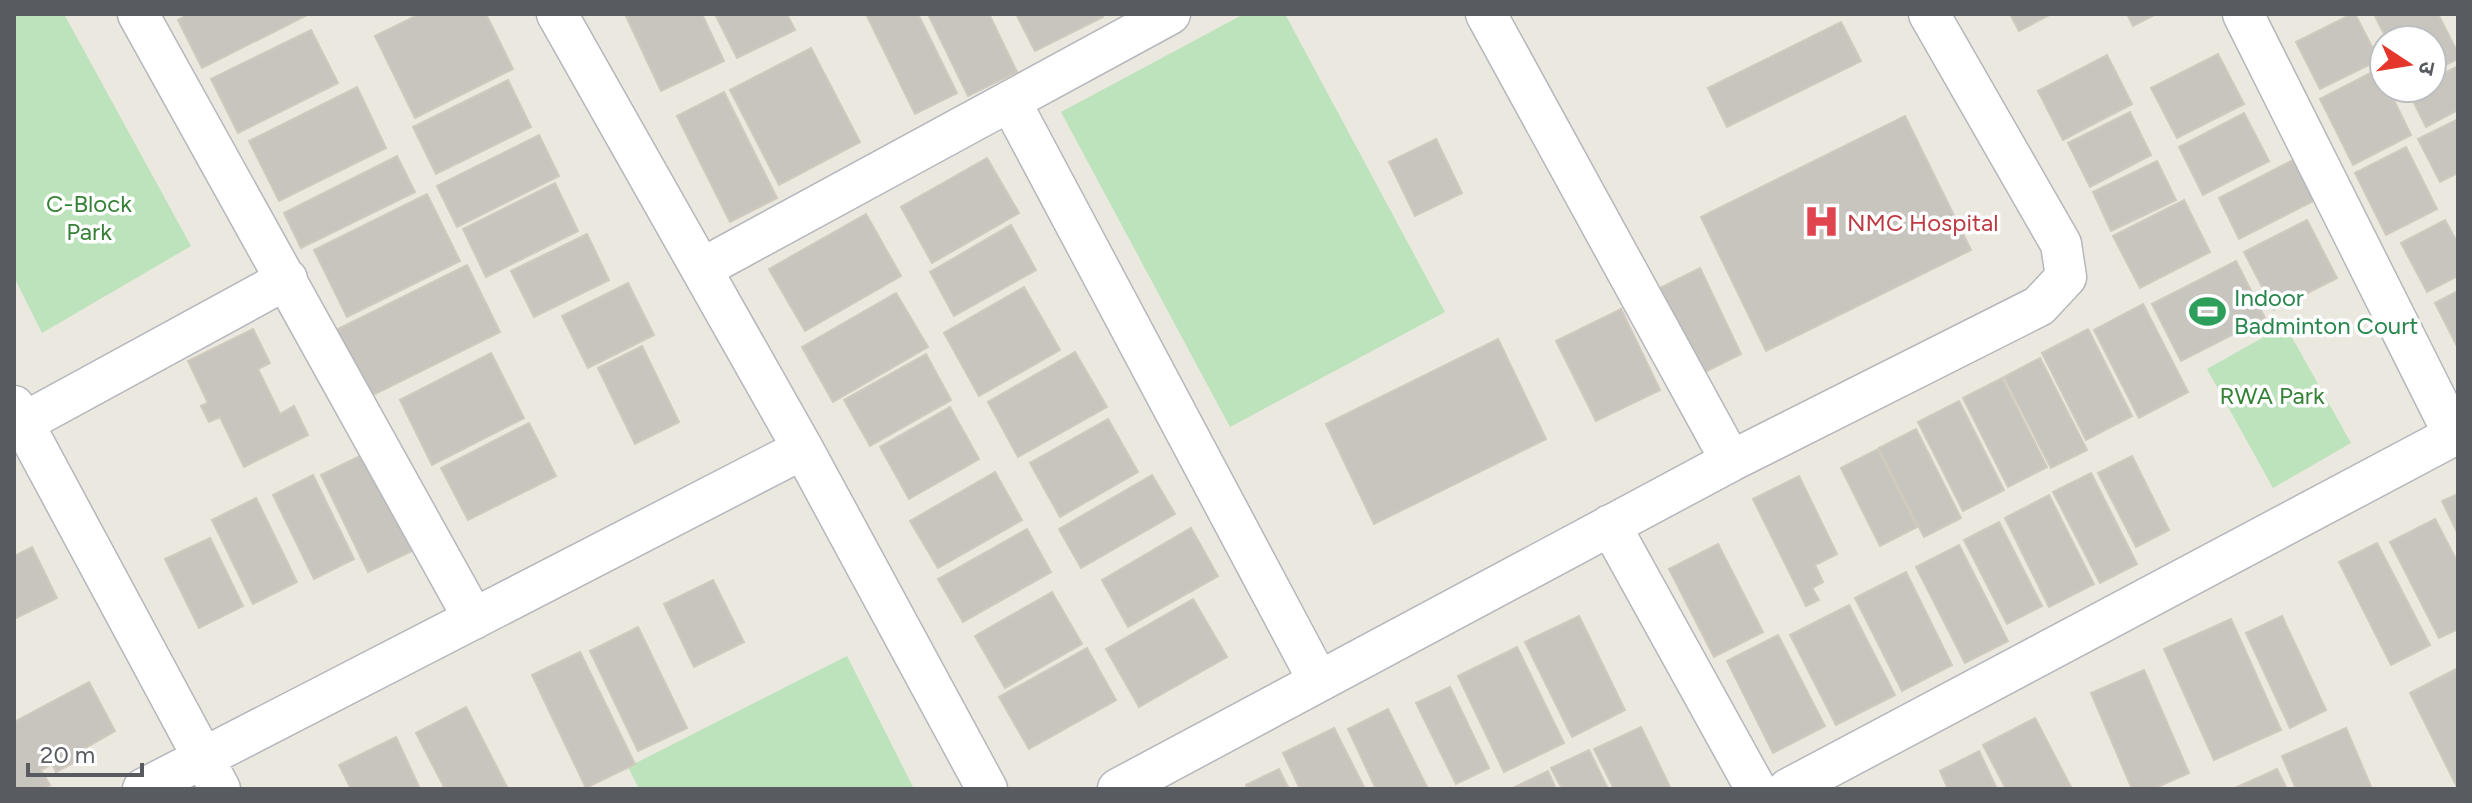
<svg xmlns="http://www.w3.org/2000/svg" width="2472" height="803" viewBox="0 0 2472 803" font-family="Figtree,'Noto Sans Devanagari',sans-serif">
	<rect width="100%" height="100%" fill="#ebe8df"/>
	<path fill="#bce3bb" d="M14,14H64L191,246L42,333L14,277Z
		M1244,14H1285L1445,312L1230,427L1061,112Z
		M2285,325L2351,443L2273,488L2207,369Z
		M847,656L914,789H639L628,767Z"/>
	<path fill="#c8c5be" stroke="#cfc9be" stroke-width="2" d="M189,14H309L202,68L178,20Z
		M420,14H486L513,69L415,118L375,36Z
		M625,14H702L724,61L661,91Z
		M715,14H787L795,30L737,58Z
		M866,14H918L957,93L915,114Z
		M928,14H989L1017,72L968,96Z
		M1016,14H1102L1103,17L1035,51Z
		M2010,14H2051L2019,31Z
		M2127,14H2156L2133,26Z
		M2352,14H2355L2379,60L2320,89L2296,42Z
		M2374,14H2438L2458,53V59L2432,72V40H2387Z
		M1841,22L1861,61L1727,127L1708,88Z
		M311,30L338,83L238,133L211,79Z
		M811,48L860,142L779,185L730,90Z
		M2218,54L2244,104L2177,138L2151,88Z
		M2107,55L2132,104L2063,140L2038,91Z
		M2458,66V110L2426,127L2408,91L2415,88H2432V79Z
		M2378,69L2384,80V88H2388L2411,135L2353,165L2320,99Z
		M508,80L531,127L436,174L413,127Z
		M357,87L386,148L279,201L249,141Z
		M724,92L777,198L730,222L677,116Z
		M2130,112L2151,155L2090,187L2068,143Z
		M2244,113L2269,161L2203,195L2179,147Z
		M1905,116L1971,250L1766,351L1701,217Z
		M2458,119V173L2440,182L2418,139Z
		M539,135L559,176L457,227L437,186Z
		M1436,139L1462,193L1415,216L1389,162Z
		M2406,147L2437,209L2386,235L2355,173Z
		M397,156L415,192L301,248L284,213Z
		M2299,157L2319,198L2239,239L2219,198Z
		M987,158L1019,213L932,263L901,207Z
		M2157,161L2176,200L2111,231L2093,192Z
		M555,183L578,231L486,277L463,229Z
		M427,194L460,261L347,317L314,250Z
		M2184,200L2210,252L2140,288L2113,236Z
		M866,214L901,276L805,331L769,269Z
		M2307,220L2337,278L2274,310L2244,252Z
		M2445,220L2458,244V276L2427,292L2401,243Z
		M1011,225L1036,270L954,316L930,272Z
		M587,234L609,280L534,317L511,271Z
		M2236,261L2265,318L2181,361L2152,304Z
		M467,265L500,332L367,398L334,331Z
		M1700,268L1741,354L1689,380L1646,295Z
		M628,283L654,335L588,368L562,316Z
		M1024,287L1060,350L979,396L944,333Z
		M2458,291V348L2435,303Z
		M896,293L928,347L833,402L802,347Z
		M2143,304L2188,392L2139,418L2094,330Z
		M1621,309L1660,390L1596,421L1556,341Z
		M253,329L270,363L258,369L280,414L294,406L308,435L244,467L220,417L209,422L201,406L208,403L188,361Z
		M2088,329L2132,416L2086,440L2042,353Z
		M1498,339L1546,439L1374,524L1326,424Z
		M642,346L679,422L635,444L598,368Z
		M1075,352L1107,407L1018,457L988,402Z
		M491,353L524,418L432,465L400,400Z
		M926,354L951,400L870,446L844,400Z
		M2040,358L2087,450L2051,468L2004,377Z
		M2002,378L2047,467L2008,487L1963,398Z
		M1959,401L2004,490L1963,511L1918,422Z
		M950,407L979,459L909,499L880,447Z
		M1108,419L1138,472L1060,517L1030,463Z
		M529,423L556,476L468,520L441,468Z
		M1916,429L1961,518L1924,537L1879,448Z
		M1878,449L1917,527L1880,546L1841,468Z
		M368,452L416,549L368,572L321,475Z
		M2132,456L2169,530L2136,547L2098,473Z
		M995,472L1022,520L938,568L910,521Z
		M2091,473L2137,564L2100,583L2053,492Z
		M313,475L354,559L314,579L273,495Z
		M1152,475L1175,514L1081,568L1059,529Z
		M1799,476L1837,554L1815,565L1823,582L1812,588L1819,600L1806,606L1753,499Z
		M2458,494V534L2442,501Z
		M2049,495L2094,584L2049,607L2005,518Z
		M256,498L297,582L253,604L212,520Z
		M2435,519L2458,563V629L2439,638L2390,542Z
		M1999,522L2042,606L2007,624L1964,540Z
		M1191,528L1218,576L1128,627L1102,580Z
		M1027,529L1051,572L963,622L938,579Z
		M210,538L243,606L199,628L165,559Z
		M2377,543L2430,645L2391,665L2339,562Z
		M1718,544L1763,632L1714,657L1669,569Z
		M1959,545L2008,641L1965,663L1916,567Z
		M32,547L57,598L14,619V556Z
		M1906,572L1952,665L1902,691L1855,598Z
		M713,580L744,642L694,667L664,604Z
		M1052,592L1082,644L1005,688L975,636Z
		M1193,599L1227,657L1139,707L1106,649Z
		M1849,605L1895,695L1836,725L1790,635Z
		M1579,616L1625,710L1572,737L1525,642Z
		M2282,616L2326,710L2290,728L2246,633Z
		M2231,619L2281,730L2214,760L2164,649Z
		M638,627L687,728L638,751L590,651Z
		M1778,635L1825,726L1773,753L1727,661Z
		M1517,647L1564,743L1504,772L1458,676Z
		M1087,648L1116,700L1029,749L999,697Z
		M580,652L635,764L586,788L532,675Z
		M2458,668V789L2410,693Z
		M2144,670L2189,773L2153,789H2132L2091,693Z
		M89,682L115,731L80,751L83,758L56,772L52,764L41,770L50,785L42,789H14V722Z
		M1450,687L1489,768L1456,784L1416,703Z
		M466,707L508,789H445L416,733Z
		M1388,709L1428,789H1376L1348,729Z
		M2035,718L2072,789H2006L1983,745Z
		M1641,727L1671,789H1614L1594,749Z
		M1334,728L1365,789H1300L1283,753Z
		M2346,728L2372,789H2296L2282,756Z
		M396,737L420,789H351L339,765Z
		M1589,750L1608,789H1562L1551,768Z
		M1979,751L1997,789H1948L1940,771Z
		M1279,769L1289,789H1248L1246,785Z
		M2277,769L2287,789H2233Z
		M1548,771L1556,789H1511Z"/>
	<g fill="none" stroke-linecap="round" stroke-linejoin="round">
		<defs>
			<path id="street" d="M138,14L474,619
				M557,14L803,449L987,789
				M1486,14L1731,461
				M2243,14L2454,435
				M1010,101L1318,680
				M701,269L1170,14
				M14,406L220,789
				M23,423L287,279
				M1610,525L1756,789
				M143,789L803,449
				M1118,789L1731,461L2039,306L2066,277L2061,244L1929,14
				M1788,789L2458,433"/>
		</defs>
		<use href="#street" stroke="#b5b7bc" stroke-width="43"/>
		<use href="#street" stroke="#fff" stroke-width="40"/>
	</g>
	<defs>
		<symbol id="hospital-bare" viewBox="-9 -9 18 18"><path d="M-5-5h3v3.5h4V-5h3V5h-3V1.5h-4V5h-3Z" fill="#e0444e" stroke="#fff" stroke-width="2.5" paint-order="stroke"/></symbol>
		<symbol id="stadium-bare" viewBox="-9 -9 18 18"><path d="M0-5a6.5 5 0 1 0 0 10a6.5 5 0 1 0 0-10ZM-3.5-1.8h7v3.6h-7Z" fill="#2e9e5b" stroke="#fff" stroke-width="2.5" paint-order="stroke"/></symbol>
	</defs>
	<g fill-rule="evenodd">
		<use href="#hospital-bare" x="1796" y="196" width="51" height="51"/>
		<use href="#stadium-bare" x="2182" y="286" width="51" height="51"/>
	</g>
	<g text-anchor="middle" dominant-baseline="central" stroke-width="7" stroke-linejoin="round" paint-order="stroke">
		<g font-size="24" fill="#358237" stroke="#fff">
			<text x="89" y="203">C-Block<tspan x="89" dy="28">Park</tspan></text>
			<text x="2272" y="395">RWA Park</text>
		</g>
		<g font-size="24" fill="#be3a42" stroke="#fff" text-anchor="start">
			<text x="1847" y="222">NMC Hospital</text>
		</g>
		<g font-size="24" fill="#27864d" stroke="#fff" text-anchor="start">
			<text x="2234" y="297">Indoor<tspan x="2234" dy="28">Badminton Court</tspan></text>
		</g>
	</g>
	<rect width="2472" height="803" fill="none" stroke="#585c60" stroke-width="32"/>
	<g transform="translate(2408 64) rotate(102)"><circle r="38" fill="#ffffff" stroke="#bcbebf" stroke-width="2"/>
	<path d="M0-6L14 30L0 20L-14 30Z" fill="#e5362b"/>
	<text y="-12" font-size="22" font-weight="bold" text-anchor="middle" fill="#585c60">उ</text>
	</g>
	<path d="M28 763v12h114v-12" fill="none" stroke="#585c60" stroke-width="4"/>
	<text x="40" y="763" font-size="24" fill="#585c60" stroke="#ffffff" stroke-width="6" paint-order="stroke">20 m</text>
</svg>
